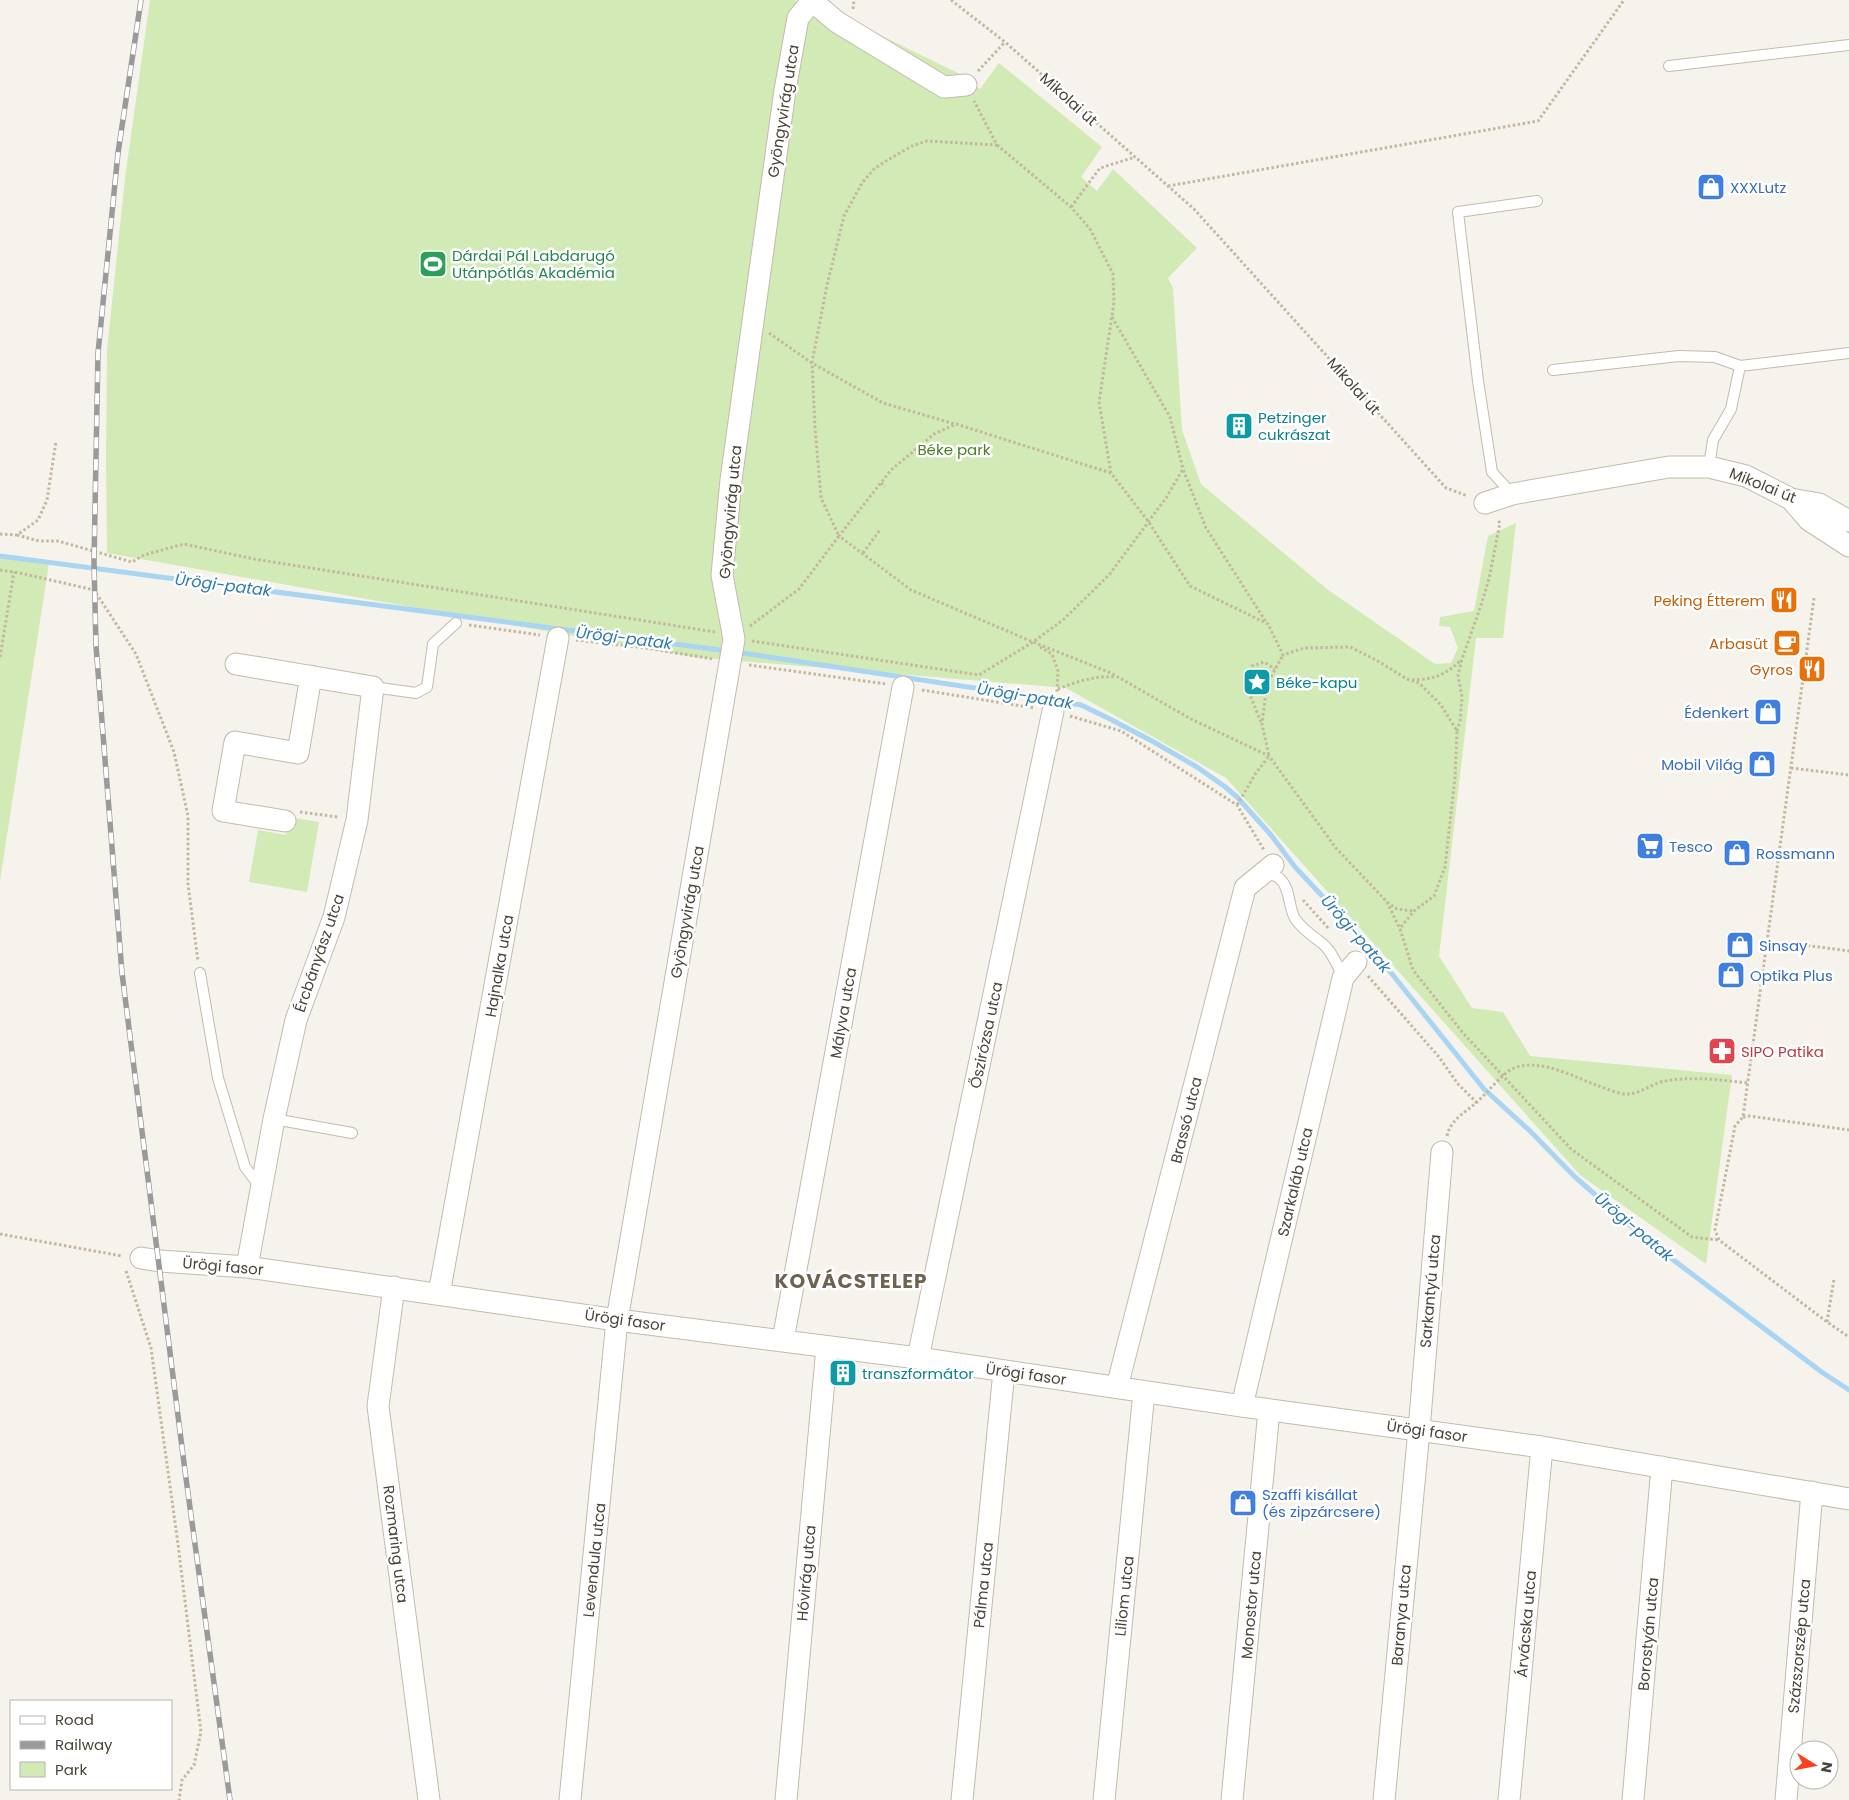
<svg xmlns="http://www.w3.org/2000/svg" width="1849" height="1800" viewBox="0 0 1849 1800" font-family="Poppins,sans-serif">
	<rect width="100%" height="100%" fill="#f6f3ec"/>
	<path fill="#d2eab5" d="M150,0H795L797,2L843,17L966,77L980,89L999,63L1102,147L1081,177L1097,191L1113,169L1197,248L1168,278L1173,288L1182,430L1201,484L1327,589L1435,664L1451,663L1458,648L1450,627L1439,626L1440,617L1474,611L1488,536L1516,523L1503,638H1476L1439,956L1472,1008L1503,1012L1530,1056L1732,1075L1706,1264L1580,1175L1226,778L1066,688L693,657L107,553L106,458L107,350L125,178Z
		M0,557L49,563L0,881Z
		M289,817L319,822L307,892L249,882L258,830L286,835Z"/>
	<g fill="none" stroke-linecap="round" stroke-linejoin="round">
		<path stroke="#a9d4f2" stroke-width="5" d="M0,556L728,651
			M736,652L1035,697L1081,705L1108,718L1152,741L1197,767L1224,786L1237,797L1271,835L1295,867L1372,949L1484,1089L1529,1130L1575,1177L1647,1240L1823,1373L1849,1390"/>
		<defs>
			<path id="service" d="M1669,66L1849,45
				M1553,370L1679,356L1715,357L1740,366
				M1709,467L1713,440L1731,409L1740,366L1849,353
				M1512,494L1492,472L1478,381L1458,212L1537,201
				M373,687L416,693L427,687L433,644L456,623
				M1263,875C1270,875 1276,874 1281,880C1291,890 1288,909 1296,920C1303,930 1314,937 1323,944C1332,952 1338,966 1343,977
				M200,973L218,1078L245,1167L260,1187
				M274,1119L352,1133"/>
			<path id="minor" d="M1791,499L1809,520L1849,546
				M1485,503L1512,494L1669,467H1709L1746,476L1791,499L1819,504L1849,521
				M236,664L373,687L357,820L334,917L296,1020L274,1119L247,1267
				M285,821L223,811L235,742L298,753L311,676
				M141,1258L160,1261L247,1267L617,1320L918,1358L1242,1406L1542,1447L1849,1499
				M394,1287L378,1406L429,1800
				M439,1294L558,638
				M783,1340L903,687
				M918,1358L1053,711
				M1117,1387L1245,888L1273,865
				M1242,1406L1343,978L1356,962
				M570,1800L617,1320L734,639L722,575L731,480L785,90L798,18L812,1L837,22L944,87L966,85
				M786,1800L827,1347
				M962,1800L1004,1371
				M1104,1800L1144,1392
				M1232,1800L1269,1410
				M1384,1800L1419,1430L1442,1152
				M1509,1800L1542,1447
				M1633,1800L1662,1467
				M1786,1800L1812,1492"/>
		</defs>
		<use href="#service" stroke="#c2bbae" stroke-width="12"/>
		<use href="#minor" stroke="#c2bbae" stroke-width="23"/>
		<path stroke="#c4b79f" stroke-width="3" stroke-dasharray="2.5 2.5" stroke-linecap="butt" d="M951,0L1005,42L1194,209L1446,488L1468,496
			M853,9L854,0
			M978,71L1005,42
			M997,145L1071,207L1090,229L1113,274L1114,302L1099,402L1111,473L1148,521L1190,586L1268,624L1283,655L1304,648L1350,647L1376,660L1407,679L1419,683L1441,705L1457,731L1455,777L1445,867L1434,896L1414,911L1400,928
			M1168,186L1538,121L1624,0
			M1071,207L1100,168L1135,157
			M1112,317L1170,417L1183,469
			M769,333L812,363L883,403L955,424
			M1111,473L956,424L934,434L891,470L839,536L911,590L1033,642L1111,673L1191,719L1269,756L1336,848L1387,902L1400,929L1413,970L1463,1033L1571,1149L1692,1237L1719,1240
			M881,483L885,487
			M0,534L17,535L38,520L47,500L56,441
			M17,535L39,541H58L132,562L144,555L184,544L254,559L715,632
			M863,553L880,530
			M0,570L20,573L94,590L136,654L174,752L188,816V884L198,961
			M1814,598L1743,1117L1735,1126L1715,1230L1719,1240L1827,1322L1849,1337
			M469,625L540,635
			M750,626L799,589L839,536L821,498L815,428L812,363L827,285L844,216L862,183L874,169L886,161L912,146L927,141L997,145L974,101
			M576,640L646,648L713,659
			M752,641L979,675L1033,642L1063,620L1109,575L1166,498L1183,469L1206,528L1266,622
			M1040,647L1052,654L1058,671L1057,693
			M0,657L14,572
			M749,665L886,684
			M1412,680C1434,679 1444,676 1460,661
			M1058,689C1075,682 1097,675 1115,677
			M922,690L1034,708
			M1070,716L1121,731L1237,805L1264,850
			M1261,722L1245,683L1252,666L1264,662L1275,669
			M1457,731L1460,721L1462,697L1458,675L1462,659L1479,611L1489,579L1500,523L1497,519
			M1791,768L1849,775
			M1237,805L1256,773L1269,756L1262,724L1267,684L1283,655
			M300,812L338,817
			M1303,900L1329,929
			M1387,902L1397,909L1414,911
			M1767,946L1780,947L1781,942L1849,951
			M1368,976L1439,1057L1458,1084L1477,1103
			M1743,1117L1750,1116L1849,1130
			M1447,1136C1451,1118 1466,1113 1479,1100C1487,1093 1503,1073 1512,1069C1538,1057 1572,1076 1596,1085C1606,1088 1619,1095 1629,1094C1641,1093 1653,1083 1665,1081C1693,1076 1721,1080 1749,1083
			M0,1234L122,1256
			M126,1271L151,1348L178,1544L201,1732L194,1765L182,1780L179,1800
			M1827,1322L1834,1279"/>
		<use href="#service" stroke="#fff" stroke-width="10"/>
		<use href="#minor" stroke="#fff" stroke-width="21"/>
		<defs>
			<path id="rail" d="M141,0L118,153L98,353L94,562L96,646L122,973L185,1471L230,1800"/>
		</defs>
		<use href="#rail" stroke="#9a9a9a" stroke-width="5.5"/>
		<use href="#rail" stroke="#fff" stroke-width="4" stroke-dasharray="11" stroke-linecap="butt"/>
	</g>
	<defs>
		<symbol id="shop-square" viewBox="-11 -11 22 22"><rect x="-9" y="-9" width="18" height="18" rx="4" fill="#3f7fe0" stroke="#fff"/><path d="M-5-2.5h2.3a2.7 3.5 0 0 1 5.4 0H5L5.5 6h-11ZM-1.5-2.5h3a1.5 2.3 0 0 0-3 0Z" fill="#fff"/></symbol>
		<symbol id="stadium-square" viewBox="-11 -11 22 22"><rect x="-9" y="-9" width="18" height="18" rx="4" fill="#2e9e5b" stroke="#fff"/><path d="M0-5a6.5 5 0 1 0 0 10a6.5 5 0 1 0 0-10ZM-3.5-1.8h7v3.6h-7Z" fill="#fff"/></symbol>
		<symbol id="building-square" viewBox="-11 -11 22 22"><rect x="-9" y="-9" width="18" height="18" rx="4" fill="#0f9aa8" stroke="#fff"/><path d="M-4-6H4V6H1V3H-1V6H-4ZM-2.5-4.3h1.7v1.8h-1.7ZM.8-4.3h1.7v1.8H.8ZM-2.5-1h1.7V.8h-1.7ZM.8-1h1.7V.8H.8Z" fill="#fff"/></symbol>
		<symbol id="restaurant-square" viewBox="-11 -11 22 22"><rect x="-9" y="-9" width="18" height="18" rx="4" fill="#e8710a" stroke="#fff"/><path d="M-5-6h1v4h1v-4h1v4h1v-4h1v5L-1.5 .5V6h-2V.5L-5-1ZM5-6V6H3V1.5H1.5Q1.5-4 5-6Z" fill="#fff"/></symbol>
		<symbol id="cafe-square" viewBox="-11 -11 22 22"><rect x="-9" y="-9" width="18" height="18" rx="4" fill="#e8710a" stroke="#fff"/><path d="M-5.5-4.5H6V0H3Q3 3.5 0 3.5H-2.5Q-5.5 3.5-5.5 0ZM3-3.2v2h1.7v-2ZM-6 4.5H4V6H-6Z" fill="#fff"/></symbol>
		<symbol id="sight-square" viewBox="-11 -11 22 22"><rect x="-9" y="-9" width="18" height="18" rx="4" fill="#0f9aa8" stroke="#fff"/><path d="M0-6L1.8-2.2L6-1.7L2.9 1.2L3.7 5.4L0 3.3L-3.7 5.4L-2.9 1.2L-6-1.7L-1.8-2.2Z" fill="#fff"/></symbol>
		<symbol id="supermarket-square" viewBox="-11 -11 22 22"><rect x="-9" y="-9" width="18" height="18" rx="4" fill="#3f7fe0" stroke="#fff"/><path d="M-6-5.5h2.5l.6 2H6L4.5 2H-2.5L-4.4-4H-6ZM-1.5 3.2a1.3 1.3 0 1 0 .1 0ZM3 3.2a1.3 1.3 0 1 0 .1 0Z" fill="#fff"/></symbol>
		<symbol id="pharmacy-square" viewBox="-11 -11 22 22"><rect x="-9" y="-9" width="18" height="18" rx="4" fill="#e0444e" stroke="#fff"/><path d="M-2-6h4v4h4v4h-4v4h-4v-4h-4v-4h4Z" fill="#fff"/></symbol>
	</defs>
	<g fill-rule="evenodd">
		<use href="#shop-square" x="1695" y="171" width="32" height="32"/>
		<use href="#stadium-square" x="417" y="248" width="32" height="32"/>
		<use href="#building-square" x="1223" y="410" width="32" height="32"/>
		<use href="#restaurant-square" x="1768" y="584" width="32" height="32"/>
		<use href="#cafe-square" x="1771" y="627" width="32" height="32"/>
		<use href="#restaurant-square" x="1796" y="653" width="32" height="32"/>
		<use href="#sight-square" x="1241" y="666" width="32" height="32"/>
		<use href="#shop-square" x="1752" y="696" width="32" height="32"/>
		<use href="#shop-square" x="1746" y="748" width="32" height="32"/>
		<use href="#supermarket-square" x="1634" y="830" width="32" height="32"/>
		<use href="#shop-square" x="1721" y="837" width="32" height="32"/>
		<use href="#shop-square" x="1724" y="929" width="32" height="32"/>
		<use href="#shop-square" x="1715" y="959" width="32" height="32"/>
		<use href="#pharmacy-square" x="1706" y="1035" width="32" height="32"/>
		<use href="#building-square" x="827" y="1357" width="32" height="32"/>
		<use href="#shop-square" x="1227" y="1487" width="32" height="32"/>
	</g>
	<g text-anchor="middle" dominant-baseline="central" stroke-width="5" stroke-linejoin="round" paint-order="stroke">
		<g font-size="15" fill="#4b4439" stroke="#fff">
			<text transform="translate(1069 99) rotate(42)">Mikolai út</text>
			<text transform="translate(783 111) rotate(-81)">Gyöngyvirág utca</text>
			<text transform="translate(1354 386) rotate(48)">Mikolai út</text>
			<text transform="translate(1763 485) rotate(22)">Mikolai út</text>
			<text transform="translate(730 512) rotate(-85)">Gyöngyvirág utca</text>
			<text transform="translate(687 912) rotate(-80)">Gyöngyvirág utca</text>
			<text transform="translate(319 953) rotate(-71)">Ércbányász utca</text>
			<text transform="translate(499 966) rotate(-80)">Hajnalka utca</text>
			<text transform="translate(843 1013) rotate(-80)">Mályva utca</text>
			<text transform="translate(986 1035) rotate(-78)">Őszirózsa utca</text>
			<text transform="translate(1186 1120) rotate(-76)">Brassó utca</text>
			<text transform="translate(1295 1182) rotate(-77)">Szarkaláb utca</text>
			<text transform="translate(223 1266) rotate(5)">Ürögi fasor</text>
			<text transform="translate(1430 1291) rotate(-85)">Sarkantyú utca</text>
			<text transform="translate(625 1320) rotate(8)">Ürögi fasor</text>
			<text transform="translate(1026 1374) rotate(8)">Ürögi fasor</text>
			<text transform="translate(1427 1431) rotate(8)">Ürögi fasor</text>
			<text transform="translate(396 1544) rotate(83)">Rozmaring utca</text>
			<text transform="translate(594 1560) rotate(-84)">Levendula utca</text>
			<text transform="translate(806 1573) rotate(-85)">Hóvirág utca</text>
			<text transform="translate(983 1585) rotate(-84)">Pálma utca</text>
			<text transform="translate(1124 1596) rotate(-84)">Liliom utca</text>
			<text transform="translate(1251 1605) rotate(-85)">Monostor utca</text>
			<text transform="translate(1401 1615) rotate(-85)">Baranya utca</text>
			<text transform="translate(1526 1624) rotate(-85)">Árvácska utca</text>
			<text transform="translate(1648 1634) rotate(-85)">Borostyán utca</text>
			<text transform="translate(1799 1646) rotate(-85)">Százszorszép utca</text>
		</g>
		<g font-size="15" fill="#366cbe" stroke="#fff" text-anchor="start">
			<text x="1730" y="187">XXXLutz</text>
			<text x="1749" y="712" text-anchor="end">Édenkert</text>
			<text x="1743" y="764" text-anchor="end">Mobil Világ</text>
			<text x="1669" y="846">Tesco</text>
			<text x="1756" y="853">Rossmann</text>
			<text x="1759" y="945">Sinsay</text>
			<text x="1750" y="975">Optika Plus</text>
			<text x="1262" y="1494">Szaffi kisállat<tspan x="1262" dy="17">(és zipzárcsere)</tspan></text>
		</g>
		<g font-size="15" fill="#27864d" stroke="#fff" text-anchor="start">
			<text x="452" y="255">Dárdai Pál Labdarugó<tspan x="452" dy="17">Utánpótlás Akadémia</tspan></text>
		</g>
		<g font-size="15" fill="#0d838f" stroke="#fff" text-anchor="start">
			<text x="1258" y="417">Petzinger<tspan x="1258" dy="17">cukrászat</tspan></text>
			<text x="1276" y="682">Béke-kapu</text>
			<text x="862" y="1373">transzformátor</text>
		</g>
		<g font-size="15" fill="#4a7f2a" stroke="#fff">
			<text x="954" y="449">Béke park</text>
		</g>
		<g font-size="15" fill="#c56008" stroke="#fff" text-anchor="end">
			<text x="1765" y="600">Peking Étterem</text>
			<text x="1768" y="643">Arbasüt</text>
			<text x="1793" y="669">Gyros</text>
		</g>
		<g font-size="15" fill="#be3a42" stroke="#fff" text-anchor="start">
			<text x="1741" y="1051">SIPO Patika</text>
		</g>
		<g font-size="16" font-style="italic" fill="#2e7ab2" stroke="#fff">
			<text transform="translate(223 585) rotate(7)">Ürögi-patak</text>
			<text transform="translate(624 638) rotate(7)">Ürögi-patak</text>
			<text transform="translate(1025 696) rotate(9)">Ürögi-patak</text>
			<text transform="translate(1356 934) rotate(49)">Ürögi-patak</text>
			<text transform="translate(1634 1227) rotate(40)">Ürögi-patak</text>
		</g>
		<g font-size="20" font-weight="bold" letter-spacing="1" fill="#6e6250" stroke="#fff">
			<text x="851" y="1281">KOVÁCSTELEP</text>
		</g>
	</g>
	<rect x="10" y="1700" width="162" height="90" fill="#ffffff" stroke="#b7b4b0"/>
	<rect x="20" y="1716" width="25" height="8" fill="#ffffff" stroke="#b7b4b0"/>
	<text x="55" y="1725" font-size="15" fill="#4b4439">Road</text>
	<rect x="20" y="1741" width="25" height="8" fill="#9a9a9a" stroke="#b7b4b0"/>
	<text x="55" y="1750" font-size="15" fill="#4b4439">Railway</text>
	<rect x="20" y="1762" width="25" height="15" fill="#d2eab5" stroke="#b7b4b0"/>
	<text x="55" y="1775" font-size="15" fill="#4b4439">Park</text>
	<g transform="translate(1814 1765) rotate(100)"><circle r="24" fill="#ffffff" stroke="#b7b4b0"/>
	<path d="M0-4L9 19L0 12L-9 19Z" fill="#fc3f1d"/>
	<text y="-8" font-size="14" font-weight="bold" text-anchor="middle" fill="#4b4439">N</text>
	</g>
</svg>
